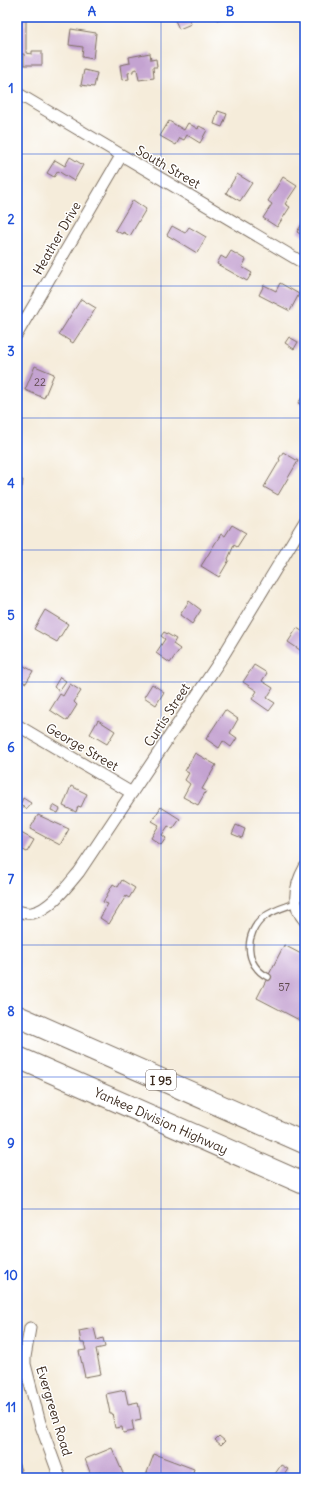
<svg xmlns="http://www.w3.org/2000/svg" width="322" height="1495" viewBox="0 0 322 1495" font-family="Delius,sans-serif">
	<rect width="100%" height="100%" fill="#fff"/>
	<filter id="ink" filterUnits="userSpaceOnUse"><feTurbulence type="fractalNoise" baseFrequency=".025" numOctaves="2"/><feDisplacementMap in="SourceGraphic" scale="8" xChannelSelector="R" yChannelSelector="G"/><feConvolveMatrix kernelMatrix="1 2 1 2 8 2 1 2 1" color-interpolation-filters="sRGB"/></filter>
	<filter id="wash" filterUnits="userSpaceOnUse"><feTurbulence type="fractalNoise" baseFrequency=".012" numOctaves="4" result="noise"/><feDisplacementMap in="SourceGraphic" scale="16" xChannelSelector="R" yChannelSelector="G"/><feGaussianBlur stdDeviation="0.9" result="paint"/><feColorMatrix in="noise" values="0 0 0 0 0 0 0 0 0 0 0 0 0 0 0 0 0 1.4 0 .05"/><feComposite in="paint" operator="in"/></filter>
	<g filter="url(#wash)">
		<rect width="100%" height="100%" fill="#f5ecda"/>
		<g id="blocks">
			<path fill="#c4a3d1" d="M17,17H26V53L32,54V51H42V65H24V54H17Z
				M176,17H188L191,24L179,29L174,18Z
				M216,17H226L217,20Z
				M71,29L96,33L93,59L82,57L83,47L69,45Z
				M150,53L151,60L156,59L157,67H153L154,78L139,80L137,69L133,70V72L128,73L129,79L122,80L120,65L130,63L129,57Z
				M84,70L97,73L94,87L81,85Z
				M218,111L227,114L222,127L214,124Z
				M169,121L184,130L188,123L198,129L199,126L207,130L200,143L187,135L184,140L180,138L176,145L160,136Z
				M17,133L22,137L17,145Z
				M70,157L83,165L74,181L58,171L54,177L47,173L55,160L65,166Z
				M237,174L252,183L240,201L226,193Z
				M283,177L297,186L285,204L290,207L277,227L263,218L272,204L268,201Z
				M133,200L146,209L130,236L123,232L122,234L115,230Z
				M305,219V237L297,232Z
				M172,226L185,233L189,227L206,237L197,253L167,235Z
				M231,251L246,260L242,267L252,273L247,281L217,264L221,256L226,259Z
				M280,283L299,294L290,311L259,295L264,285L276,291Z
				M81,299L96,308L73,343L59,334Z
				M289,337L298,342L294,349L285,343Z
				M35,366L54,374L44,398L25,390Z
				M305,393V407L298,403Z
				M283,452L298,461L278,495L264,487L280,460L279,459Z
				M17,479L23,480L22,487L17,486Z
				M232,525L246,533L237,547L234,545L228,559L229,560L219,577L201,566L221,534L225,536Z
				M189,601L201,610L192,624L180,615Z
				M45,610L68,624L57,642L34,629Z
				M297,628L305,633V649L303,652L288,642Z
				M164,632L176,639L173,644L180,649L170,663L156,653L165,639L161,636Z
				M17,662L33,671L26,683L18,679L17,681Z
				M254,665L267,673L262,681L273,688L267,698L275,703L269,711L252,699L257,691L243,682Z
				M60,677L66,681L59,691L54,687Z
				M70,684L81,691L74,702L77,705L67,721L50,710L60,694L63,696Z
				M152,684L164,692L156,705L144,697Z
				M225,710L238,719L230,733L237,738L231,747L223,741L219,748L206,739Z
				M98,720L115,731L107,744L90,734Z
				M301,751H305V758H301Z
				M195,753L216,765L202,789L206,791L198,805L183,797L190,784L185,780L189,773L185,771Z
				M71,786L87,794L81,807L78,806L76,812L63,806Z
				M23,798L31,803L27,809L20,805Z
				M53,805L60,809L58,813L51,810Z
				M161,807L180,819L173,829L168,826L162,835L166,838L161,845L151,838L159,825L152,821Z
				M38,815L69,829L60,845L30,829Z
				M236,825L245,829L242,838L232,834Z
				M21,833L34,840L27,852L17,847V841Z
				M122,880L135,888L129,898L126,896L109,924L100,918L108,904L103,902L113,884L118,887Z
				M284,945L305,956V1023L257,998Z
				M94,1328L97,1340L103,1338L105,1347L96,1349L101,1374L85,1377L79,1351L86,1350L84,1343H81L79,1331Z
				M125,1390L128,1404L138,1402L141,1419L132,1421L134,1431L123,1433L122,1427L115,1428L112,1413H110L106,1394Z
				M219,1436L225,1441L221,1445L215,1440Z
				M112,1448L125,1478H103L100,1471L91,1475L85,1459Z
				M154,1454L194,1469L191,1478H145Z
				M17,1460L21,1470L17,1472Z
				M281,1465L288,1469L282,1478H275L273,1477Z"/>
		</g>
	</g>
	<g filter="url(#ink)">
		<use href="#blocks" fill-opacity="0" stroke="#7c6e60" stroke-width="1"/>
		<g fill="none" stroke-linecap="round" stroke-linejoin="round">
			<defs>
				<path id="service" d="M268,977C244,965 244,933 264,917C273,910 285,907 296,903"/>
				<path id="minor" d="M17,93L305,264
					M17,334L121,156
					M17,725L132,793
					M305,867C295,885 290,904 305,921
					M17,911C22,912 27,914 32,913C50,910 68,885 79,872L223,656L305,521
					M30,1328L25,1357V1364L40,1423L60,1478"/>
				<path id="motorway" d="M17,1016L305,1143
					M17,1057L305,1184"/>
			</defs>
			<use href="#service" stroke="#7c6e60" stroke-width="8"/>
			<use href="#minor" stroke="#7c6e60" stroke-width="13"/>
			<use href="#motorway" stroke="#7c6e60" stroke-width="23"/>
			<use href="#service" stroke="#fff" stroke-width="5.5"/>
			<use href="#minor" stroke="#fff" stroke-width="11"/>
			<use href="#motorway" stroke="#fff" stroke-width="21"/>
		</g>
	</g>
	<path fill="none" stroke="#1d4ed8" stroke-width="1" stroke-opacity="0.55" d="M161,17V1478M17,154H305M17,286H305M17,418H305M17,550H305M17,682H305M17,813H305M17,945H305M17,1077H305M17,1209H305M17,1341H305"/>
	<g text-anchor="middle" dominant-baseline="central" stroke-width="3" stroke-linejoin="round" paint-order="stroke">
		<g font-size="11" fill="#5d484b">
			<text x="40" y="382">22</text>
			<text x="284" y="987">57</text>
		</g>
		<rect fill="#fff" stroke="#766a62" stroke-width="1" x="146" y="1070" width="30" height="20" rx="3"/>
		<g font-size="12" font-weight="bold" fill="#3b2a1e">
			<text x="161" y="1080">I 95</text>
		</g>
		<g font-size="13" fill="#3b2a1e" stroke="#fff">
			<text transform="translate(168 167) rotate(30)">South Street</text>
			<text transform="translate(57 238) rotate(-60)">Heather Drive</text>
			<text transform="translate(167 715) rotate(-57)">Curtis Street</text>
			<text transform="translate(82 747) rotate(30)">George Street</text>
			<text transform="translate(161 1121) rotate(24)">Yankee Division Highway</text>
			<text transform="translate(54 1411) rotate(73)">Evergreen Road</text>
		</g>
	</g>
	<rect width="322" height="1495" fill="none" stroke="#fff" stroke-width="44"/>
	<rect x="22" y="22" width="278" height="1451" fill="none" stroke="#1d4ed8" stroke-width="1.5"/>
	<g font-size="13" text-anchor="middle" font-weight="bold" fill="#1d4ed8">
		<text x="92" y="16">A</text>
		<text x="230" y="16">B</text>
		<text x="11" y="93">1</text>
		<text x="11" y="224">2</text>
		<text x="11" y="356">3</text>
		<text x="11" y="488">4</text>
		<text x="11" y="620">5</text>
		<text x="11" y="752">6</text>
		<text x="11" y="884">7</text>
		<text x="11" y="1016">8</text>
		<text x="11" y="1148">9</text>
		<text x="11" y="1280">10</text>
		<text x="11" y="1412">11</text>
	</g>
</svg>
